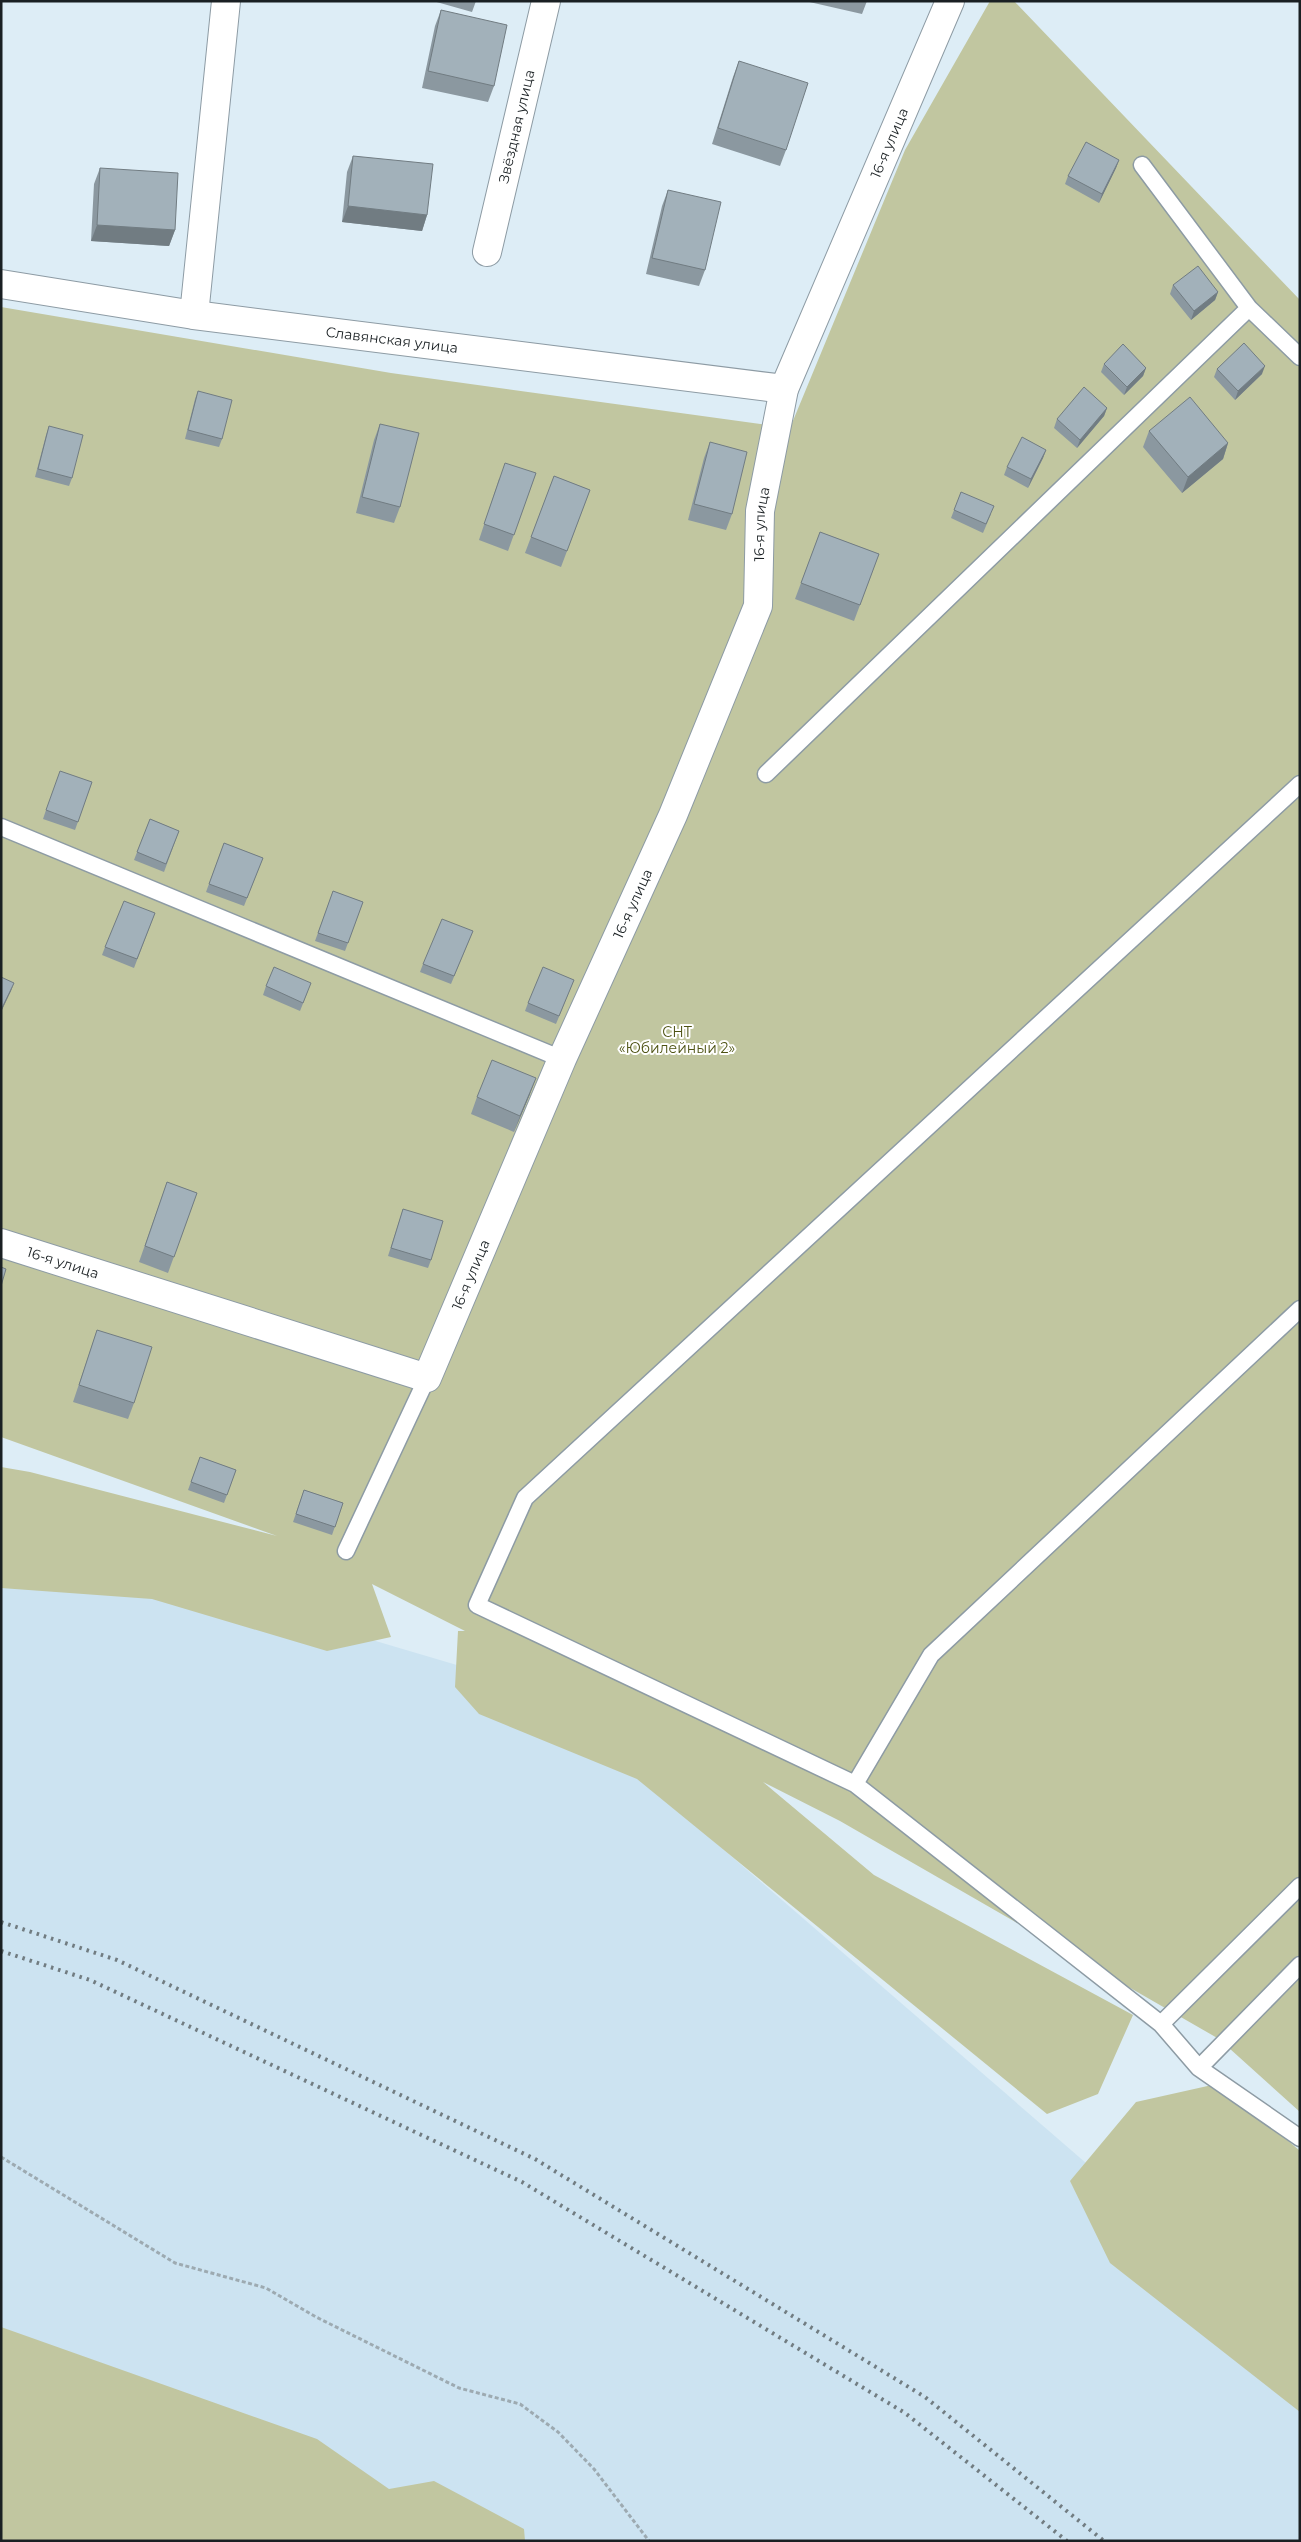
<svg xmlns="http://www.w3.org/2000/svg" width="1301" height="2542" viewBox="0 0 1301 2542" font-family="Montserrat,sans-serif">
	<rect width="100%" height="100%" fill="#ddedf6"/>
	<path fill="#cce3f1" d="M1,1550L186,1585L538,1689L1300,2348V2541H512L1,2353Z"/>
	<path fill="#c1c6a0" d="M990,1H1014L1300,300V2112L1219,2039L840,1821L763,1782L874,1875L1133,2015L1098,2094L1047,2114L637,1779L479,1714L455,1687L458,1631H465L372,1584L391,1637L327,1651L152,1599L1,1588V1467L30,1472L277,1536L1,1437V307L391,373L790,428L905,150Z
		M1221,2083L1300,2151V2412L1110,2263L1070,2181L1136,2102Z
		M1,2327L317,2439L389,2489L434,2481L524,2529L525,2541H1Z"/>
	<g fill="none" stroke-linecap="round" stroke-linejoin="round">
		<defs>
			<path id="lane" d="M1142,165L1249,308
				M766,774L1249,308L1300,357
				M1300,784L525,1498L477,1605L855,1784L1161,2024L1199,2068L1300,2138
				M1,827L562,1059
				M346,1551L427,1378
				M855,1784L931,1655L1300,1309
				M1161,2024L1300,1886
				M1199,2068L1300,1965"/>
			<g id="street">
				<path id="s1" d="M487,252L546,1"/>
				<path id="s2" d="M1,284L194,315L784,389"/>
				<path d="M194,315L226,1"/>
				<path id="s3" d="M1,1243L427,1378L562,1059L673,815L758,606L760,511L784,389L950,1"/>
			</g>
		</defs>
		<use href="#lane" stroke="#8d9ba4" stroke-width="19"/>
		<use href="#street" stroke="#8d9ba4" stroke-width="30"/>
		<path stroke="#9daab1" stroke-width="3" stroke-dasharray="4 2.5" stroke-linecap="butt" d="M1,2157L175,2263L266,2288L316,2317L459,2388L520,2404L558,2432L594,2469L649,2541"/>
		<use href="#lane" stroke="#fff" stroke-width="16"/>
		<use href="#street" stroke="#fff" stroke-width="28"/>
		<path stroke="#717c81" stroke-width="4" stroke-dasharray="2.5 5" stroke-linecap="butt" d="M1,1922L117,1960L535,2159L925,2397L1104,2541
			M1,1951L90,1980L522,2182L905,2413L1067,2541"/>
	</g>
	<path fill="#8b98a0" d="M433,1H476L472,12Z
		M805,1H867L862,14Z
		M441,10L494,86L488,102L422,88L435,26Z
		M739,61L786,150L780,166L712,144L733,77Z
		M353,156L427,215L422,231L342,222L347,172Z
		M1119,160L1116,168L1099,203L1065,184L1068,176Z
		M100,168L175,230L169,246L91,241L94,184Z
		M668,190L705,270L699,286L646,274L662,206Z
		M1173,285L1218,292L1215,300L1191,320L1170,294Z
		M1104,364L1146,368L1143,376L1124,395L1101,372Z
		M1217,369L1262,374L1235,400L1214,377Z
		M198,391L222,439L219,447L185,439L195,399Z
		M1107,408L1104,416L1077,448L1054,428L1057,419Z
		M380,424L400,507L394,523L356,513L374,440Z
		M49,426L72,478L69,486L35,477L46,435Z
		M1149,431L1228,443L1223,459L1182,493L1143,447Z
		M710,442L732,514L726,530L688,520L704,458Z
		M1046,450L1043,458L1028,488L1004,475L1007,467Z
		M536,473L508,551L479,540L499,479Z
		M554,476L590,490L561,567L525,553Z
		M961,492L991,514L983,533L951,518Z
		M820,532L879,554L854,621L795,599Z
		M92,782L75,830L43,819L46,810Z
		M150,819L179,831L164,872L134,860Z
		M224,843L263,858L244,906L206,892Z
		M333,891L363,902L345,951L315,941Z
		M155,913L134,968L102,955L105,947Z
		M473,931L451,984L420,972L423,964Z
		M574,980L556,1024L525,1011L528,1003Z
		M266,986L308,991L300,1011L263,995Z
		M530,1094L514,1132L471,1114L477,1097Z
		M167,1182L197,1193L168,1273L139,1262Z
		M403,1209L431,1260L428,1268L388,1256Z
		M97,1330L134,1403L128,1419L73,1402Z
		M200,1457L236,1470L224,1503L188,1490Z
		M304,1490L343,1503L332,1535L293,1522Z"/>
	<path fill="#717c82" d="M1119,160L1116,168L1099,203L1102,194Z
		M348,206L427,215L422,231L342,222Z
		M97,225L175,230L169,246L91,241Z
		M1218,292L1215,300L1191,320L1194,311Z
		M1265,366L1262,374L1235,400L1238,391Z
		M1146,368L1143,376L1124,395L1127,387Z
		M1107,408L1104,416L1077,448L1080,440Z
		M1228,443L1223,459L1182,493L1188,477Z
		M1046,450L1043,458L1028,488L1031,479Z
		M14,983L11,991L1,1012V1010Z
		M536,1078L530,1094L514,1132L520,1116Z"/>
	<path fill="#a2b1ba" stroke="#717c82" d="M441,10L507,25L494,86L428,71Z
		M739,61L808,83L786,150L718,128Z
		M1086,142L1119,160L1102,194L1068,176Z
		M353,156L433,164L427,215L348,206Z
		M100,168L178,173L175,230L97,225Z
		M668,190L721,202L705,270L652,258Z
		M1198,266L1218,292L1194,311L1173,285Z
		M1244,343L1265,366L1238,391L1217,369Z
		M1123,344L1146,368L1127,387L1104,364Z
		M1084,387L1107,408L1080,440L1057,419Z
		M198,391L232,400L222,439L188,430Z
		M1190,397L1228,443L1188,477L1149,431Z
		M380,424L419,433L400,507L362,497Z
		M49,426L83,435L72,478L38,469Z
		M1022,437L1046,450L1031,479L1007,467Z
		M710,442L747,452L732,514L694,504Z
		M505,463L536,473L514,535L484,524Z
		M554,476L590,490L567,551L531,537Z
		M961,492L994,506L986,524L954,510Z
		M820,532L879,554L860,605L801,583Z
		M60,771L92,782L78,822L46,810Z
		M150,819L179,831L166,864L137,852Z
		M224,843L263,858L247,898L209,884Z
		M333,891L363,902L348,943L318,933Z
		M124,901L155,913L137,959L105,947Z
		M442,919L473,931L454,976L423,964Z
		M274,967L311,983L303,1003L266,986Z
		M543,967L574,980L559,1016L528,1003Z
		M1,977L14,983L1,1010Z
		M492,1060L536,1078L520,1116L477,1097Z
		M167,1182L197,1193L174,1257L145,1246Z
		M403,1209L443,1221L431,1260L391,1248Z
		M1,1267L6,1269L1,1286Z
		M97,1330L152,1347L134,1403L79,1385Z
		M200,1457L236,1470L227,1495L191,1482Z
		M304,1490L343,1503L335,1527L296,1514Z"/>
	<g text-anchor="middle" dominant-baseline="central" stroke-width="4" stroke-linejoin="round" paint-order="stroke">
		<g font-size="14" fill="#1a2023" stroke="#fff">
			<text stroke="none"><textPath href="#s1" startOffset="129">Звёздная улица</textPath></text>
			<text stroke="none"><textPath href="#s3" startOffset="1774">16-я улица</textPath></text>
			<text stroke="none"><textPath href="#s2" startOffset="395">Славянская улица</textPath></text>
			<text stroke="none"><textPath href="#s3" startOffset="1369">16-я улица</textPath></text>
			<text stroke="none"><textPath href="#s3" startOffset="964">16-я улица</textPath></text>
			<text stroke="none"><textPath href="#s3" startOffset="65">16-я улица</textPath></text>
			<text stroke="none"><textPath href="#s3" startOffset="559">16-я улица</textPath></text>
		</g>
		<g font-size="14" fill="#4d5212" stroke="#fff">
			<text x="677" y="1032">СНТ<tspan x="677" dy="16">«Юбилейный 2»</tspan></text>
		</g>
	</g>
	<rect width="1301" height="2542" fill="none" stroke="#1a2023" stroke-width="5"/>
</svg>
